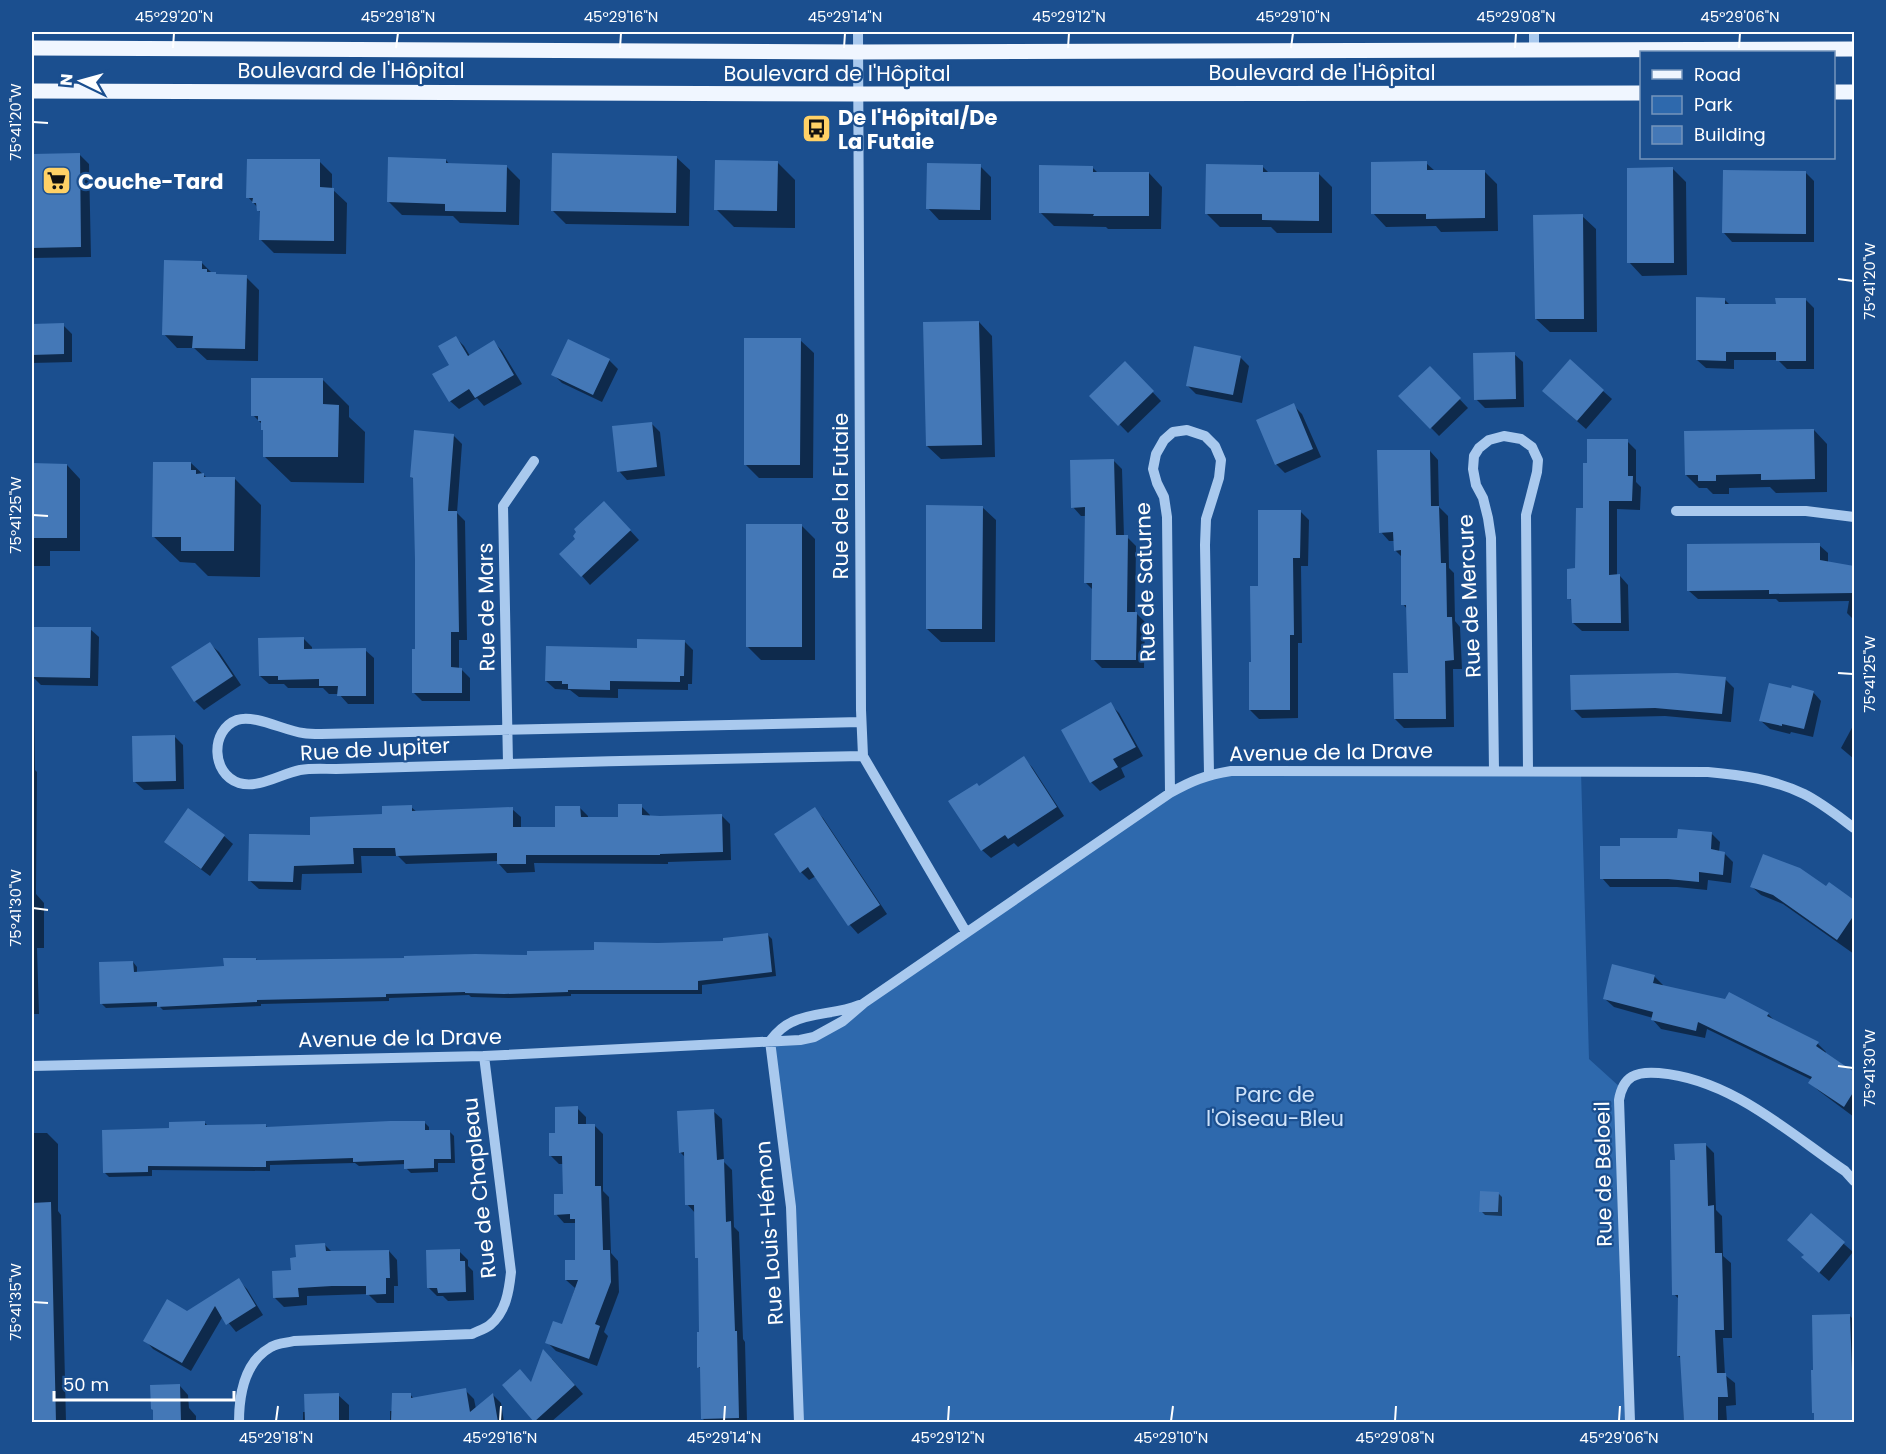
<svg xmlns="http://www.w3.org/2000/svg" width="1886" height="1454" viewBox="0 0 1886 1454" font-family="Poppins,sans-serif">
	<rect width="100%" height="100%" fill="#1b4f8f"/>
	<path fill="#2e69ad" d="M1581,771L1589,1059L1621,1088L1630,1422H799L793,1239L770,1041L814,1037L1170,793L1209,774Z"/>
	<path fill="#0007" d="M79,154L89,164L91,257L32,258V210L35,209Z
		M676,157L690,170L689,226L566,224L553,211Z
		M446,160L450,165L506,166L520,180L519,225L460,223L453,216L402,215L389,202Z
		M319,161L332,174V189L347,203L346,254L274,253L261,240V214L258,208L248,197Z
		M777,162L795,180V228L734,227L716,209Z
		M1426,163L1435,171H1484L1497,184L1498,231L1441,232L1436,226L1386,227L1373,213Z
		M980,166L991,177V220H939L928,208Z
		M1262,166L1270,174H1319L1332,187V233H1277L1271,227H1220L1207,214Z
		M1092,167L1098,173H1149L1162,187L1161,229H1108L1106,227L1054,226L1040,212Z
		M1673,169L1686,182L1687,275L1642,276L1629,262Z
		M1806,173L1814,181V242H1732L1724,233Z
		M1582,216L1596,229L1597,332H1550L1536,319Z
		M202,263L213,274L218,276L246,277L259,290L258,361L207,360L194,348H177L164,334Z
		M1724,299L1730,305H1777L1805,299L1814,308V369H1787L1778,360H1734V369L1706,368L1697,360Z
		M979,322L992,336L995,457L941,459L927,446Z
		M32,325H63L72,334V362L32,363Z
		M456,338L464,346L470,356L494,342L502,351L522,384L484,406L477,398L459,409L450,401L451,365Z
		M800,340L814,353L813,478H759L745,464Z
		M1514,354L1523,362L1524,407L1485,408L1476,399Z
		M1240,357L1249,366L1242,403L1196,394L1187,385Z
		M609,360L618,369L602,402L562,383L553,374Z
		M1125,363L1161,401L1128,433L1092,396Z
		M1430,368L1468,408L1439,436L1400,396Z
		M323,380L349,406V417L365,432L364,483L291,482L264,456L265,432L263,425L253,415Z
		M1603,391L1612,399L1586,429L1553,400Z
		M1293,405L1302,414L1321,457L1285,473L1276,464Z
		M651,423L660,432L665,476L627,480L619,471Z
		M1814,430L1827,444V492L1776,493L1770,487L1729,488V494H1713L1707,488H1699L1686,475Z
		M454,436L462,444L457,513L465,521L467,640H459V669H461L470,678V701H422L414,693L417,650L415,480L411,477Z
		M1627,441L1636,450V482L1641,487L1640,510L1617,509V576H1620L1628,585L1629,631H1582L1573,623V602L1569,598L1577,570L1588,464Z
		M1430,451L1438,460L1439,507L1448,516L1449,568L1454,573L1455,621L1460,627L1462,669H1453L1454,727L1404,728L1395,719L1410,674L1407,609L1403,604L1402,557L1395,550V541H1389L1381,532Z
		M1113,460L1122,469L1124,537H1127L1136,546L1135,612L1145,622L1144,668H1102L1093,659L1094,591L1086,583L1087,516H1081L1073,507Z
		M191,463L207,478H234L261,505L260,577L208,576L195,563L180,562L153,536Z
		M32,465H67L80,479V551H50V566H32Z
		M982,507L996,520L995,642H941L927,629Z
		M1300,511L1309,520L1308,566H1301L1302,643H1298V718L1259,719L1250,710L1253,663Z
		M613,512L639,540L590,585L582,576Z
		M801,525L815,539V660H761L747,646Z
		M1819,545L1828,553V563L1854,568V620L1847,613L1849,601L1779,602L1776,599H1698L1689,591Z
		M32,599L34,602V628L90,629L99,637L98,686L41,685L32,676Z
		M303,638L312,647V650H365L374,658V704H348L339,694H329L323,688H288L284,684H269L260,676Z
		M684,641L693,650L692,684H688V690L618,689V698L579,697L570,690L555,689L546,681L639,649Z
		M210,644L219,652L241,685L204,710L195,701L173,668Z
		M1725,679L1734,688L1731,722L1665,716L1582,718L1573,709Z
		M1813,692L1821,701L1813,737L1791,732L1790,734L1770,729L1761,721Z
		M32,703L34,705L35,770L37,772L36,894L44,903V948H37L39,1014H32Z
		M1110,704L1119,713L1143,756L1121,768L1125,777L1100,791L1091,782Z
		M1854,724V759L1841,748Z
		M175,737L183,745L184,789L144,790L135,782Z
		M1023,758L1032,767L1064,816L1018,847L1014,843L991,858L982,850L979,788Z
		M641,806L650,815V817L722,816L730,824L731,860L668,862V864L534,863L535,872L507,873L499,864V861L406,864L398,856H361L362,873L302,874L301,890L259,889L250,881L312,837L411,807L417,812L512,809L521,817V829H556L580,808L588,816V819H619Z
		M814,809L823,818L887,914L858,934L850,925L816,876L809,880L801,872Z
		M1711,833L1720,842L1719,852L1724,853L1733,862L1731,883L1708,880L1707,890L1677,887H1610L1602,878L1621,847Z
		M224,836L233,844L210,876L175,850L166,842Z
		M1829,884L1854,902V954L1783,904L1761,895L1752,887L1826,888Z
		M767,934L772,939L776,976L702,985V994H571V996L509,998L471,997L469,995L389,998V1001L261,1004V1006L163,1010L159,1006L106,1008L101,1003L133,962L137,967V973L225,968L256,959L258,962L529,956L658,945L725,942Z
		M1654,976L1663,985L1662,987L1726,1001L1729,994L1768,1014L1777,1023L1818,1044L1826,1052L1825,1054L1854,1074V1117L1819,1091L1810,1083L1812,1080L1707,1029L1705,1038L1661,1029L1653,1020V1018L1614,1007L1605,999Z
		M577,1108L586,1117V1125H594L603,1134V1191L609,1197L611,1253L618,1261L619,1292L604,1332L608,1336L597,1366L556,1351L547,1342L563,1326L575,1288L566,1280L577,1262V1223H564L556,1214L564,1196V1164H559L550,1155L557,1134Z
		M713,1111L722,1119L724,1162L732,1170L734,1227L739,1232L743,1339L745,1342L747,1422H706L702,1418V1370L699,1367L701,1333L700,1260L697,1257L696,1214L687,1204L685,1157L680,1152Z
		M205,1123L208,1126L265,1125L268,1128L425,1123L429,1127V1132H450L454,1136L455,1163H438V1172L411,1173L406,1168V1164L359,1166L355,1163L270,1165V1171L152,1170V1176L109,1177L105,1173L171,1129Z
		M32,1133H47L58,1144V1211L61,1215L66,1422H32Z
		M1705,1144L1714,1153L1716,1210L1722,1216L1723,1256L1731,1263L1732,1338H1723L1725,1375L1735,1383L1736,1405L1726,1406L1727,1422H1684L1682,1359L1678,1356L1679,1299L1674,1294L1676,1162Z
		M1498,1193L1502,1197V1216L1485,1215L1481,1211Z
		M1811,1215L1853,1252L1829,1281L1812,1266L1805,1255Z
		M325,1245L332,1252L389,1251L397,1260L398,1286H394V1303H377L368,1294L307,1296V1305L284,1307L275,1298L292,1272L298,1259Z
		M459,1251L468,1260V1266L473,1271L474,1300L448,1301L443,1296H437L428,1287Z
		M238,1280L247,1289L263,1315L236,1332L223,1316L191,1371L153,1349L145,1340Z
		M1849,1315L1854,1320V1422H1816V1415Z
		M552,1359L583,1394L551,1422H537L504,1385L532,1384Z
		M180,1386L188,1395L189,1408L196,1416V1422H154L151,1387Z
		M465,1390L474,1399L476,1409L493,1395L501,1403L504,1422H390V1411H393L410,1394L414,1399Z
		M338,1395L349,1405V1422H293V1420H303V1412H306Z"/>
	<path fill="#4478b7" d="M80,153L81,247L32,248V208H33L32,154Z
		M552,153L677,156L676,213L551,211Z
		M388,157L446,159V163L507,165L506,212L445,211V204L387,202Z
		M247,159H320V187L334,188V241L259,240L260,211H257L256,203H252L253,198H246Z
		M715,160L778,161L777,211L714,210Z
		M1427,161V170H1485V218L1426,219V214H1371V162Z
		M927,163L981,164L980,210L926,209Z
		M1206,164L1263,165V172H1319V221L1262,220V214H1205Z
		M1039,165L1093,166V172H1149V216H1093L1094,214L1039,213Z
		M1673,167L1674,263H1627V168Z
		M1723,170L1806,171V234L1722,233Z
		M1583,214L1584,319H1535L1533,215Z
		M164,260L202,261V269H207V272H216V274L247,275L245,349L192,348L193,336L162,335Z
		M1696,297L1725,298V304H1776L1775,298H1806V361H1776V352H1726V361L1696,360Z
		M979,321L982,445L926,446L923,322Z
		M64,323V354L32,355V324Z
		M456,336L468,356L494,340L514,375L475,398L469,389L449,402L432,374L449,365L438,346Z
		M744,338H801L800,465H744Z
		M568,339L610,359L593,395L551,375Z
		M1194,346L1241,356L1233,395L1186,386Z
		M1515,352L1516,399L1474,400L1473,353Z
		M1570,359L1604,390L1577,421L1542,391Z
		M1125,361L1154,391L1118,426L1089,396Z
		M1430,366L1461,398L1430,429L1398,396Z
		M251,378H323V404L339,405L338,457H263V430H261V421H258V416H251Z
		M1294,403L1313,449L1275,465L1256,420Z
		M652,422L657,467L617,472L612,426Z
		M1814,429L1815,479L1761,480V474L1716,475V481H1698V475H1685L1684,431Z
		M414,430L454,434L448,511H457L459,632H451V667L462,668V693H412V649H415V559L413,478L410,477Z
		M1587,439H1628V476H1633L1632,501H1609V575L1620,574L1621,623H1572L1571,599H1567V569L1575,568L1576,508H1583V463H1587Z
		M1377,450H1430L1431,506H1439L1441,563H1446L1447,617H1452L1454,660L1445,661L1446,719H1394L1393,673H1408L1406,605H1401V550L1394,551L1393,532L1379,533Z
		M1114,459L1116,535H1128L1127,612H1137L1136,660H1091L1092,583H1084L1085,507L1071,508L1070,460Z
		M153,462H191V470H196V474L204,473V477H235L234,551H181V537H152Z
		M32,463L67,464V538H32Z
		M604,501L631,530L581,577L559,554L575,539L573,536L576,532L574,529Z
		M926,505L983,506L982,629H926Z
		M1258,510H1301L1300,558H1293L1294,635H1290V710H1249V662H1251L1250,586H1258Z
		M746,524H802V647H746Z
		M1820,543V560L1854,566V593L1769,594V590L1687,591V544Z
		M32,627H91L90,678L32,677Z
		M304,637V649L366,648V696H337L338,686H319V679L278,680V676H259L258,638Z
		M637,639L685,640L684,676H680V682L610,681V690L568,689V684H562V681H545L546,646L637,648Z
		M210,642L233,676L194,702L171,667Z
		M1677,673L1726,677L1722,714L1655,708L1571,710L1570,675Z
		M1769,683L1791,688L1792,685L1814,691L1804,729L1782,724V726L1759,721Z
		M1111,702L1136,747L1113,759L1118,767L1090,783L1061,730Z
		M175,735L176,781L133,782L132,736Z
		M1024,756L1057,807L1008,839L1005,835L981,851L948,801L977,783L979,786Z
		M618,804H642V815L660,816L722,814L723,852L660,854V855H526V864H497V853L396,856L395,848H353L354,864L294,866L293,882L248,881L249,834L310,835V817L382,814V806L412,805V811L513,807V827H555V806H580L581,817H618Z
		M815,807L880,905L848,926L808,867L800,873L774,834Z
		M188,808L225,835L201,869L164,842Z
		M1678,829L1712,832L1711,849L1725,852L1723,875L1699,872V882L1668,879H1600V846H1620V838H1677Z
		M1763,854L1800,868L1826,886L1829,882L1854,900V915L1837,940L1773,895L1750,887Z
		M768,933L772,972L698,981V990H568V992L504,994L465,993V992L386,994V997L257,1000V1002L157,1007V1002L100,1004L99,962L133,961L134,972L224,966L223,958H256V960L404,958V956L475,954L527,955V951L594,950V942L658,943L723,941V938Z
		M1612,964L1655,975L1653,983L1725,999L1729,992L1769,1013L1767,1016L1819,1042L1816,1046L1854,1072V1091L1844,1107L1808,1083L1812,1077L1698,1022L1696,1031L1651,1020L1653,1012L1603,999Z
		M578,1106V1124H595V1186H601L603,1250H610L611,1282L595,1324L600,1326L589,1359L545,1343L553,1321L562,1324L578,1280H565V1260H575V1219H570V1214L554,1215V1194H563L562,1156H549V1133H555V1107Z
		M714,1109L717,1160L724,1159L726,1222L731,1221L735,1331H737L739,1418L701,1419L700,1367L697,1368V1332H699L698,1258H695L694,1205H685L684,1152L679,1153L677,1111Z
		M205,1121V1125L266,1124V1127L390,1121H425V1130H450L451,1159H434V1168L404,1169V1160L353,1162V1158L266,1161V1167L148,1166V1172L103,1173L102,1130L169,1128V1122Z
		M1706,1143L1708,1206L1714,1205L1715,1253H1722L1724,1330H1715L1717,1373H1726L1728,1397H1718V1422H1684L1680,1356H1677L1678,1295H1672L1670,1160H1675L1674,1144Z
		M1480,1191L1499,1192L1498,1212H1479Z
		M51,1202L56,1422H32V1203Z
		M1811,1213L1845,1242L1819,1273L1801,1257L1804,1255L1787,1240Z
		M325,1243L326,1251L389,1250L390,1278H386V1294L366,1295V1286H332L298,1288L299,1297L273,1298L272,1271L291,1270L290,1258L296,1257L295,1245Z
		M460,1249V1261H465L466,1292L438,1293L437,1288H427L426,1250Z
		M239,1278L256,1306L226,1325L215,1306L182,1363L143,1341L167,1299L187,1311Z
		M1850,1314L1852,1370H1854V1422H1814V1413H1812L1811,1370H1813L1812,1315Z
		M543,1349L575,1385L534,1422L502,1385L520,1369L531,1382Z
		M180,1384L181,1422H153V1410L151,1409L150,1385Z
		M466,1388L470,1412L493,1393L498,1422H391L392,1393H411V1398Z
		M339,1393V1422H305L304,1394Z"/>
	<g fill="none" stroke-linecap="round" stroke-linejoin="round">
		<path stroke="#a9c9ee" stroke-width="10" d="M858,32L861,710L863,756L966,932
			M1534,32V50
			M1676,511H1806L1854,517
			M861,722L321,734C315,734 309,734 303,733C285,731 255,714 237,720C210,730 211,774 239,783C259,789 280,774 300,770C312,768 324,769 336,769C512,763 687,759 863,756
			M508,763L503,506L534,461
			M1494,771L1491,538L1488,518L1483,498L1476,485L1473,469L1474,456L1479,448L1489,440L1504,436L1521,439L1532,447L1538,460L1537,472L1526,515L1528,771
			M1170,793L1167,517L1164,497L1157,483L1153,469L1156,454L1164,440L1173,432L1187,430L1205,436L1215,446L1221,460L1219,478L1206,519L1205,545L1209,774
			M770,1041L791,1207L799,1422
			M770,1041C776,1033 783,1026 792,1022C811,1012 838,1014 859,1005
			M32,1066L484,1056L800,1040L814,1037L843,1021L864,1003L1170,793C1191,781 1206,775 1231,771L1708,772C1741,775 1773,779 1804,794C1822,803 1838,816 1854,828
			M239,1422C239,1395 244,1362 271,1347C277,1343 287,1343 294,1341L472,1334C478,1331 485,1329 490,1325C506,1312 509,1291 511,1272L484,1056
			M1630,1422L1619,1100C1623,1076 1636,1071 1659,1073C1731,1079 1788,1132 1845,1171L1854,1181"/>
		<path stroke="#f0f6ff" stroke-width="15" d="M32,48L859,52L1854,49
			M32,91L858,94L1642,93
			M1834,92H1854"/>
	</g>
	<path fill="none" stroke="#fff" stroke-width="2" d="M173,48L174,33M396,48L398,33M620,48L621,33M844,48L845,33M1068,48L1069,33M1291,48L1293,33M1515,48L1516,33M1739,48L1740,33M33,122L48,123M1838,279L1853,281M33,515L48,516M1838,673L1853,674M33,908L48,910M1838,1066L1853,1068M33,1302L48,1303M276,1421L278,1406M500,1421L501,1406M724,1421L725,1406M948,1421L949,1406M1171,1421L1173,1406M1395,1421L1396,1406M1619,1421L1620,1406"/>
	<defs>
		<symbol id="bus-square" viewBox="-11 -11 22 22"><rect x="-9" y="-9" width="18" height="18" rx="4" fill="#ffd166" stroke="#1b4f8f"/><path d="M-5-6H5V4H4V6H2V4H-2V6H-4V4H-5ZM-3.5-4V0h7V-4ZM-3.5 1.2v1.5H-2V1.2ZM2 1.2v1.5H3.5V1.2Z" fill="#111"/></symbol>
		<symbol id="supermarket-square" viewBox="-11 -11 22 22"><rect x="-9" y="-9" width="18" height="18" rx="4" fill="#ffd166" stroke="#1b4f8f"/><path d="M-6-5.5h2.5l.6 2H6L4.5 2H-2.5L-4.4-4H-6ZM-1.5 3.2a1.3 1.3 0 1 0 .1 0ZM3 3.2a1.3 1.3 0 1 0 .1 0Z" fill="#111"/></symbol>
	</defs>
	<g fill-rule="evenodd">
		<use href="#bus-square" x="800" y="112" width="33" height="33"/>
		<use href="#supermarket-square" x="40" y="164" width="33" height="33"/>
	</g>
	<g text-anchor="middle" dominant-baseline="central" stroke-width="4.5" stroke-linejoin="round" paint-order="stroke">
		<g font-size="21" fill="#fff" stroke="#1b4f8f">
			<text x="351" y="70">Boulevard de l'Hôpital</text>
			<text x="1322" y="72">Boulevard de l'Hôpital</text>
			<text x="837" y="73">Boulevard de l'Hôpital</text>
			<text transform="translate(840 496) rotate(-90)">Rue de la Futaie</text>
			<text transform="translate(1145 582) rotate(-92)">Rue de Saturne</text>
			<text transform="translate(1469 596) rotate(-93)">Rue de Mercure</text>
			<text transform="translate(486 607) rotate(-91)">Rue de Mars</text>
			<text transform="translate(375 749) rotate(-3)">Rue de Jupiter</text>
			<text transform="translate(1331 752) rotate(-1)">Avenue de la Drave</text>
			<text transform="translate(400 1038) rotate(-1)">Avenue de la Drave</text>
			<text transform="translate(1603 1174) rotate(-91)">Rue de Beloeil</text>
			<text transform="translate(479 1188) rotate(-96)">Rue de Chapleau</text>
			<text transform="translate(769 1233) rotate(-94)">Rue Louis-Hémon</text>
		</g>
		<g font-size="21" font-weight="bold" fill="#fff" stroke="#1b4f8f" text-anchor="start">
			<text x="838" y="117">De l'Hôpital/De<tspan x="838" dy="24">La Futaie</tspan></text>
			<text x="78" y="181">Couche-Tard</text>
		</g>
		<g font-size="21" fill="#cfe3fa" stroke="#1b4f8f">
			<text x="1275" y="1094">Parc de<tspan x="1275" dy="24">l'Oiseau-Bleu</tspan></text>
		</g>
	</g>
	<rect width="1886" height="1454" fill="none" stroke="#1b4f8f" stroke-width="66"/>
	<rect x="1640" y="51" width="195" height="108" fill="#1b4f8f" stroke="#7695bc" stroke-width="1.5"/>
	<rect x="1652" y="70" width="30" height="9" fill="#f0f6ff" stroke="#7695bc" stroke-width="1.5"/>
	<text x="1694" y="81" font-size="18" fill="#ffffff">Road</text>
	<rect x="1652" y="96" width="30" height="18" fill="#2e69ad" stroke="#7695bc" stroke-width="1.5"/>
	<text x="1694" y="111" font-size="18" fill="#ffffff">Park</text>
	<rect x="1652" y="126" width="30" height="18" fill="#4478b7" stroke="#7695bc" stroke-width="1.5"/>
	<text x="1694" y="141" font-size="18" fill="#ffffff">Building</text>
	<g transform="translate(81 81) rotate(275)" stroke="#1b4f8f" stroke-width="4.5" paint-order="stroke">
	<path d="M0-4.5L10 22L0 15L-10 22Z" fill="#ffffff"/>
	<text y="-9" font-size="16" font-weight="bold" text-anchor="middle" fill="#ffffff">N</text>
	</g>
	<path d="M54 1391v9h180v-9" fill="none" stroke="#ffffff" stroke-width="3"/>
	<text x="63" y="1391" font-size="18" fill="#ffffff" stroke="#1b4f8f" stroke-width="4.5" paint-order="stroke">50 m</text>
	<rect x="33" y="33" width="1820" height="1388" fill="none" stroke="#fff" stroke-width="2"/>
	<g font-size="15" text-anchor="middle" fill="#fff">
		<text x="174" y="22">45°29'20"N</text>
		<text x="398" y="22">45°29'18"N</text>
		<text x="621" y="22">45°29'16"N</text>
		<text x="845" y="22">45°29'14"N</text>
		<text x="1069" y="22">45°29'12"N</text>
		<text x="1293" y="22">45°29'10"N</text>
		<text x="1516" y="22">45°29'08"N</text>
		<text x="1740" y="22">45°29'06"N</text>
		<text transform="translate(16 122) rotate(-90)" y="5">75°41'20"W</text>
		<text transform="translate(1870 281) rotate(-90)" y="5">75°41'20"W</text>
		<text transform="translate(16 515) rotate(-90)" y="5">75°41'25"W</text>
		<text transform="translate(1870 674) rotate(-90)" y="5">75°41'25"W</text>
		<text transform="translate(16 908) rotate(-90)" y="5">75°41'30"W</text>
		<text transform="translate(1870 1068) rotate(-90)" y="5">75°41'30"W</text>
		<text transform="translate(16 1302) rotate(-90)" y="5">75°41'35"W</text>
		<text x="276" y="1443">45°29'18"N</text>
		<text x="500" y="1443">45°29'16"N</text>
		<text x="724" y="1443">45°29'14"N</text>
		<text x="948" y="1443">45°29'12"N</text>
		<text x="1171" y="1443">45°29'10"N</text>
		<text x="1395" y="1443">45°29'08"N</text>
		<text x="1619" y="1443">45°29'06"N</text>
	</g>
</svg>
